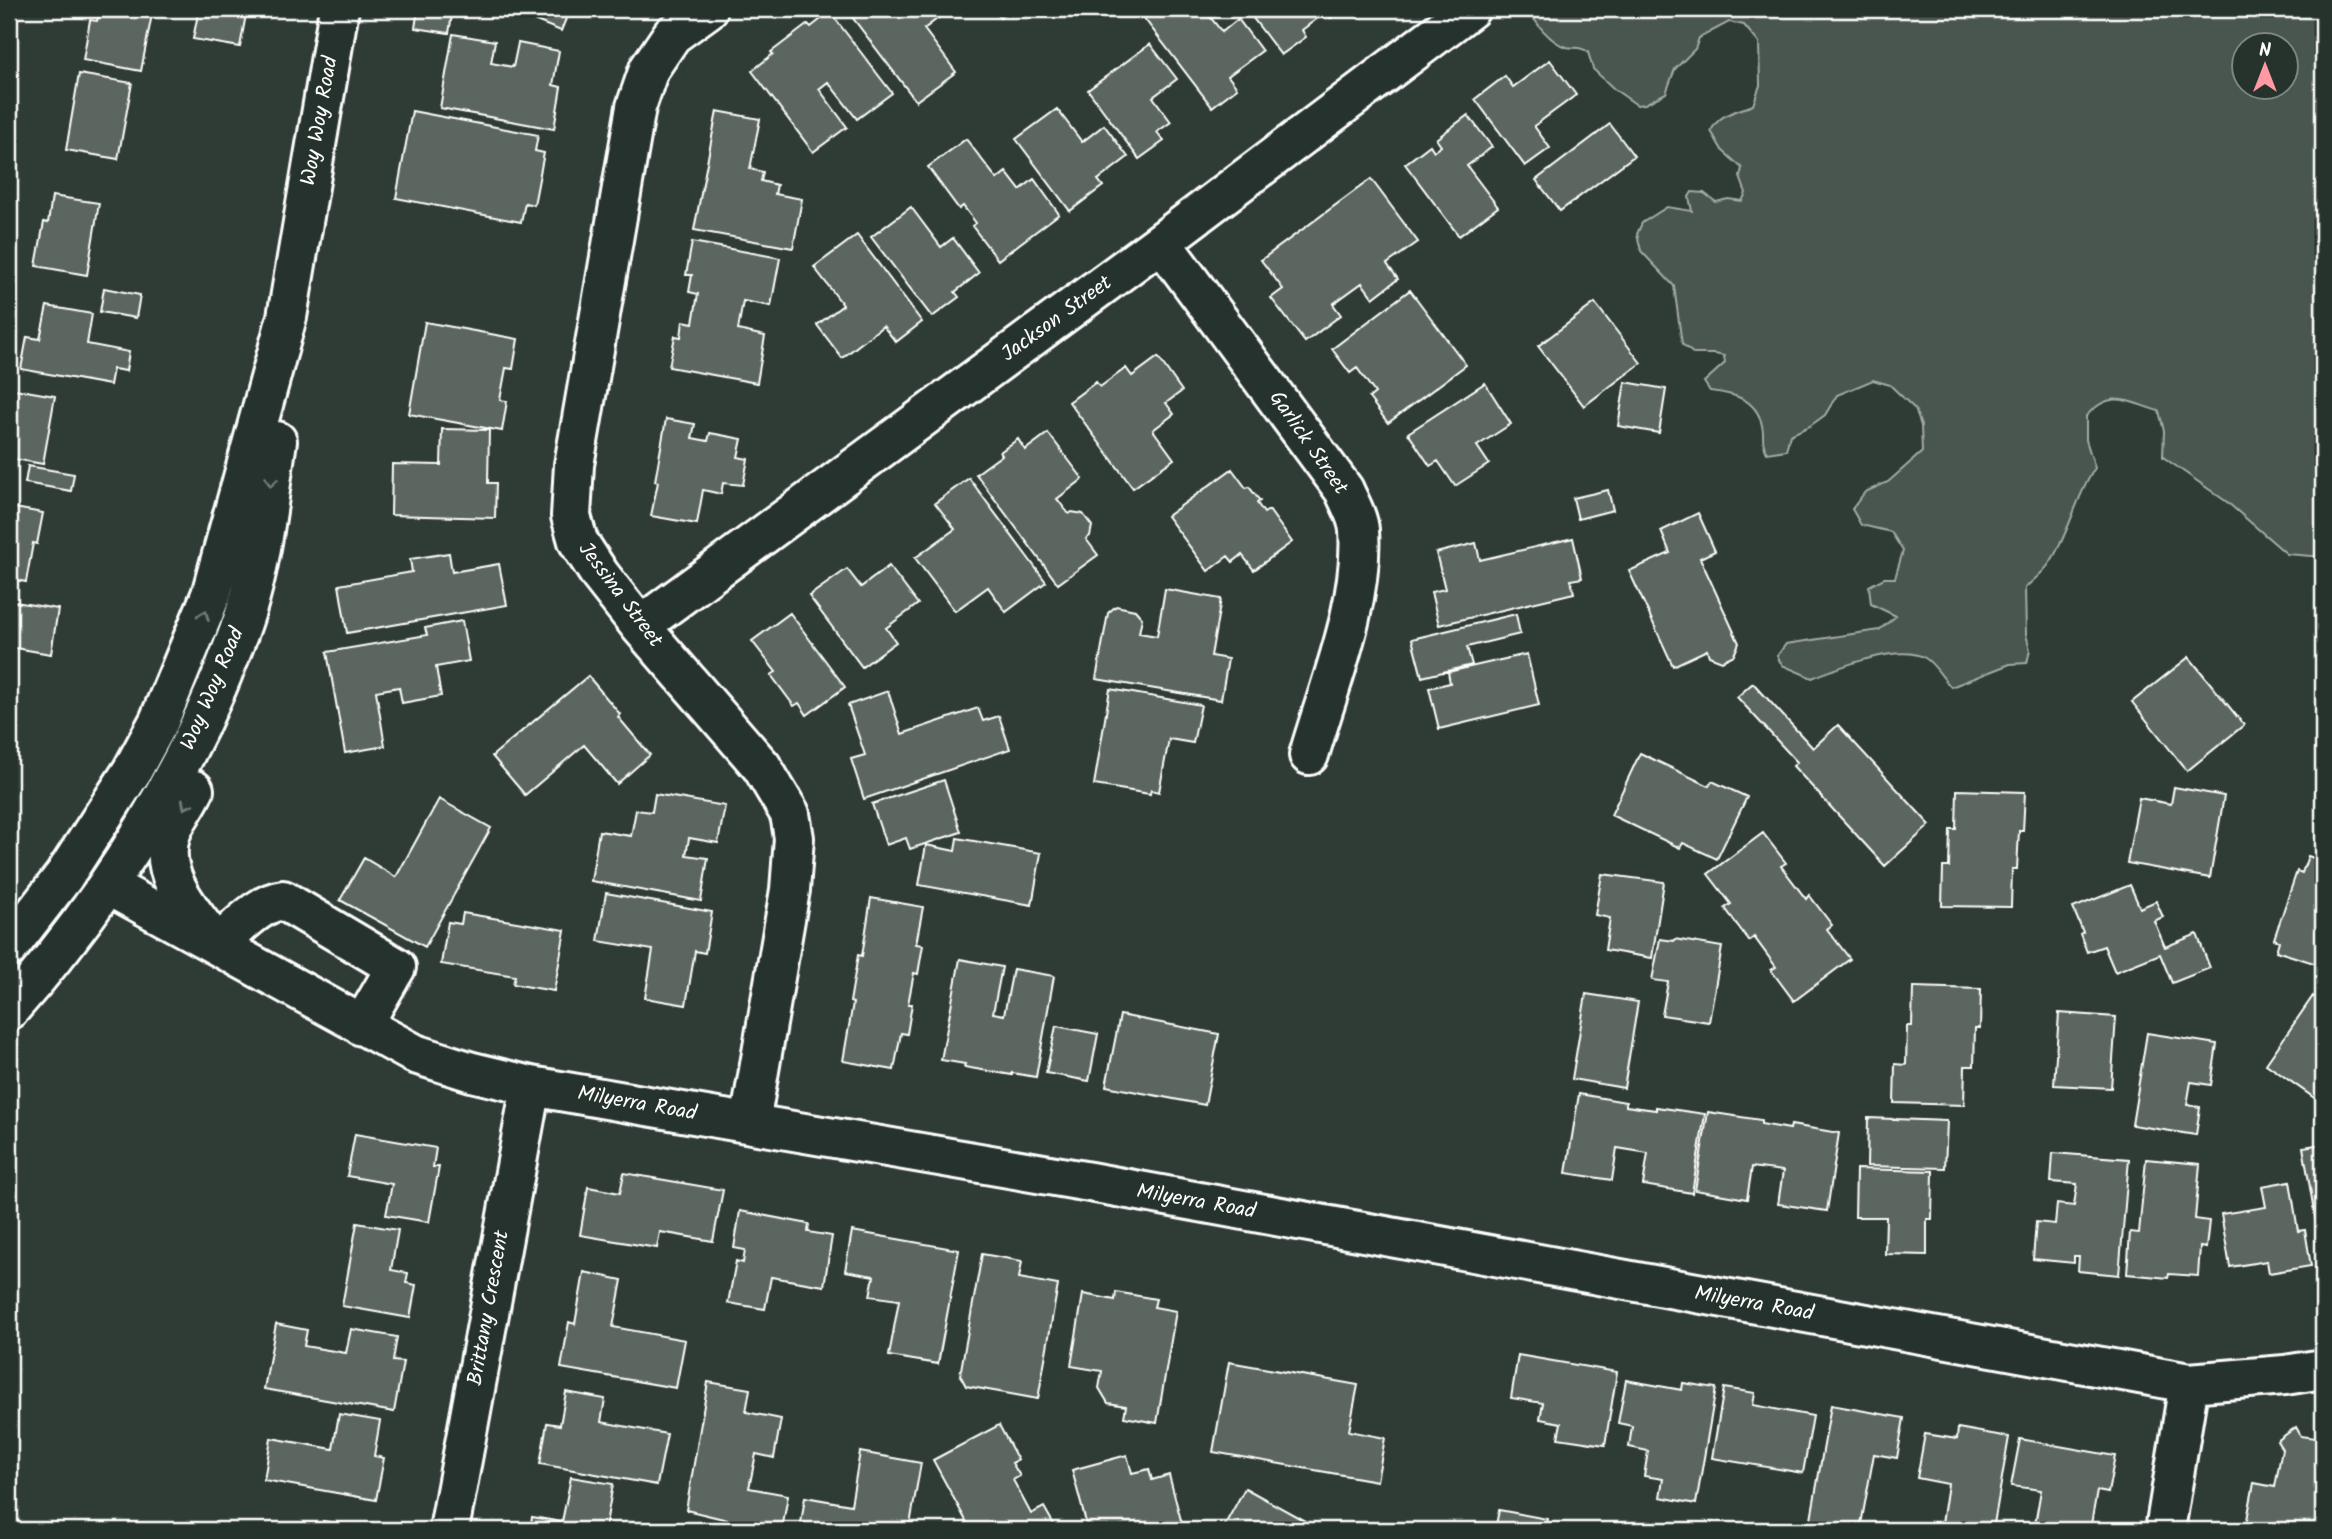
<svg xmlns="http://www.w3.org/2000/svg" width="2332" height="1539" viewBox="0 0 2332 1539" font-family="Kalam,sans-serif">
	<rect width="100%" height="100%" fill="#2f3b35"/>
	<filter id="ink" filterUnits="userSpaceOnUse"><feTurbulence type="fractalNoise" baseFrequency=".0143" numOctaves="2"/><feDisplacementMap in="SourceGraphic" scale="14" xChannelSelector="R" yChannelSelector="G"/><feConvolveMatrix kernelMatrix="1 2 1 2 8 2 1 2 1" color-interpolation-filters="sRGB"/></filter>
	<g filter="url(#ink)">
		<path fill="#4a544f" stroke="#a4aaa7" stroke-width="2" fill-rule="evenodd" d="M1530,9H2323V557L2287,554L2227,502L2163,457L2164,431L2159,411C2127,402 2112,388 2086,416V440L2095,468C2075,498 2069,535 2049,564C2043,573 2033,580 2025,588L2026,634L2030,650L2027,663L2010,664L1951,687C1943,679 1935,664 1925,658C1900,643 1837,668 1812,678L1782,665L1777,656L1786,644L1879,630L1896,616L1871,604L1869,586L1884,578H1895L1903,551L1891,532L1861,525L1852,509L1865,492L1888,482L1922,452L1921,426L1915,409L1890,385L1873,380L1837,395L1825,415L1810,426L1790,435L1786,450L1767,453C1763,445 1763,441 1763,432C1760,400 1737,394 1710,391L1704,382L1725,363L1724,356L1715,354H1694L1682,344L1674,286L1641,251L1637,234L1642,223L1667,207L1692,211L1689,197L1692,192L1704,193L1716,202L1728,199L1742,201L1746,193L1740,177L1742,168L1722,150L1711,131C1720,113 1735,112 1753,105L1760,85L1759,43L1744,25L1729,22L1699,38L1695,49L1675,69L1666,93L1645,104L1637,105L1614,89L1593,69L1588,52C1580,46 1575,49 1566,47C1552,43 1533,22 1530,9ZM2244,46H2286V88H2244Z"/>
		<path fill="#5b6661" stroke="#fff" stroke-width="2" d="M100,9H153L141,71L83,60L90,20L97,21Z
			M199,9H247L240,47L193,39Z
			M418,9H453L449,33L415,28Z
			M506,9H570L561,31Z
			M846,9H950L924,29L956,72L916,101Z
			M993,9H1013L1000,18Z
			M1137,9H1204L1222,32L1238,19L1262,51L1228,76L1237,88L1212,107Z
			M1246,9H1343L1331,18L1326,12L1302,30L1306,37L1281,55Z
			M830,12L892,93L857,119L828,82L819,89L847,127L813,152L752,71L773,54L771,52L808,24L811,27Z
			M453,34L495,41L491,63L513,67L518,43L559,51L553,85L561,87L554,129L440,108Z
			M1150,44L1177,79L1153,97L1171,122L1157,132L1164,141L1139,159L1088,90Z
			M1550,60L1576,95L1534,126L1550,148L1525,166L1475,99L1505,76L1513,87Z
			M79,74L132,83L118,159L66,150Z
			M1057,109L1082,142L1104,125L1128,157L1098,180L1103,186L1070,211L1016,139Z
			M412,111L538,135L535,151L544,153L534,205L525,203L521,222L396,198Z
			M717,111L760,119L750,169L763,172L761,181L777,185L775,194L802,199L793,248L694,230Z
			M1468,115L1492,147L1467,166L1498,207L1459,236L1405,164L1430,145L1434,151L1441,146L1436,139Z
			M1610,124L1634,156L1560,211L1536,180Z
			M966,139L997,179L1006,172L1020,190L1034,179L1059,214L998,260L972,226L976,223L963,206L959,209L928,167Z
			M1371,179L1418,242L1387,264L1398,279L1373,298L1362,283L1333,304L1341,315L1305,342L1271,298L1283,289L1261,260Z
			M52,196L99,203L87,275L36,266L44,222L48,223Z
			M911,207L941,247L953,238L979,273L955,292L959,297L932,317L871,237Z
			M857,235L922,322L896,342L883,326L842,358L817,325L843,305L814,267Z
			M692,242L780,258L771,306L743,301L738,330L765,336L757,383L669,367L675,336L681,337L683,321L693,323L698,294L689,292L692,275H686Z
			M104,288L140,295L136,318L100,312Z
			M1410,290L1466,365L1388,423L1369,398L1375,393L1357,368L1350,373L1332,349Z
			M1595,303L1641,363L1584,406L1538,346Z
			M47,306L92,314L87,344L129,352L126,371L113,369L110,385L21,369L27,337L40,339Z
			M425,322L518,339L513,369L506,368L500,400L507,401L502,431L409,414Z
			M1158,357L1182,391L1166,403L1174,414L1153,430L1174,459L1133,488L1069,402L1096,382L1100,387L1126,368L1132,376Z
			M1625,382L1666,389L1659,433L1618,426Z
			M1485,383L1511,424L1477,446L1489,464L1455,486L1438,461L1430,466L1408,433Z
			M9,388L55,396L43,464L9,458Z
			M666,419L695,424L692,438L708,441L710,433L742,439L738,457L748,459L743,485L723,483L721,494L703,490L697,524L651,516L658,482L655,481Z
			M442,429L489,430L488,483H496L495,518L391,515L392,464L441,465Z
			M1048,433L1083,479L1057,499L1069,514L1072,512L1083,514L1092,526L1090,536L1086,539L1098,555L1058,584L976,474L1002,455L1000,452L1018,439L1025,450Z
			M28,466L74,474L71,491L25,483Z
			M1232,469L1246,488L1249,487L1260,501L1257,503L1264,513L1269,510L1292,542L1254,570L1242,555L1233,562L1228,556L1208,571L1167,516Z
			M969,478L1046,582L1006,612L988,587L955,611L915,558L955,529L935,503Z
			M1608,490L1613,510L1578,519L1573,498Z
			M9,507L43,513L37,544L33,543L26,582L9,579Z
			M1698,513L1715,551L1700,558L1739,643L1734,655L1722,661L1709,656L1707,650L1673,666L1629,571L1670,553L1661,531Z
			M1573,538L1582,578L1571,580L1574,593L1439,625L1431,592L1445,589L1436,553L1476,543L1480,560Z
			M449,553L452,572L499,564L507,605L347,633L339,585L412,572L410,559Z
			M889,566L918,604L886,628L896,642L862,667L809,596L847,569L861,587Z
			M1165,589L1221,599L1211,656L1228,659L1221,700L1096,679L1108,613L1116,606L1135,610L1142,618L1139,633L1157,636Z
			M9,601L58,609L51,654L9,647Z
			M790,613L845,687L807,715L799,703L794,706L771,675L776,672L752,641Z
			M1516,614L1520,634L1467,647L1472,665L1422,677L1412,639Z
			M462,621L469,661L436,667L441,696L402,703L399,687L376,691L385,746L345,753L327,652L427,635L425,628Z
			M1527,654L1539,705L1439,729L1429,688L1450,683L1448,672Z
			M2189,657L2244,725L2187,771L2132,702Z
			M588,676L620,714L618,717L650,755L617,784L584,745L525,795L492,756Z
			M1753,683L1813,748L1838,725L1930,825L1885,866L1793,766L1797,762L1737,697Z
			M1110,689L1201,705L1193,743L1169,739L1159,792L1151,790L1150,794L1094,785Z
			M888,691L902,734L978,708L983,721L999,716L1010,749L864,799L851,759L865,755L848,705Z
			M1640,753L1709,786L1712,781L1747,797L1717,859L1683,843L1680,848L1611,815Z
			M944,780L961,832L910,849L906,838L886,845L872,804Z
			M2174,787L2224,796L2210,878L2127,863L2139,798L2171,804Z
			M1957,790L2025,792L2023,831H2019L2017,869H2012L2011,907L1942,906L1943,867H1949L1950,829H1956Z
			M655,794L725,806L718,843L689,838L686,855L708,858L701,901L591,881L599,831L631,836L636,810L652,812Z
			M439,799L491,828L425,947L340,900L364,858L396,877Z
			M1763,833L1786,863L1781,866L1806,899L1809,895L1832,925L1827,929L1850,959L1794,1001L1771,970L1776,967L1754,937L1749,941L1725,908L1731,904L1708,874Z
			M957,838L1041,853L1032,905L919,885L926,845L955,851Z
			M2308,856L2323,861V966L2276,951L2279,941L2274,939L2297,871L2302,873Z
			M1602,874L1664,882L1652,958L1605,950L1610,918L1595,915Z
			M2130,885L2140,908L2156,901L2163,917L2154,921L2165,947L2197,934L2210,968L2172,983L2160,954L2115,972L2104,946L2087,952L2080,934L2083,932L2073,908Z
			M606,893L712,912L705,953L695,951L686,1005L645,998L653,950L598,941Z
			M871,898L923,907L916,944L923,945L918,974L914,973L908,1004H912L907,1034L901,1033L894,1070L843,1061L853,1003L850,1002L858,955L862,956Z
			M463,913L565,930L554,991L513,984L515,976L441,964L448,922L461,924Z
			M1660,939L1674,941L1675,939L1722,947L1709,1022L1662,1015L1668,982L1652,980Z
			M960,959L1002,967L993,1013L1004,1015L1013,969L1054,976L1036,1077L1012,1073V1075L964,1067L965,1064L941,1060Z
			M1913,987L1981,989L1980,1028H1975L1974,1066H1965L1964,1105L1894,1103L1895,1064L1906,1065L1907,1026H1912Z
			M1586,994L1638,1002L1624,1088L1572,1079Z
			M2313,996L2320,1001L2323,998V1104L2266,1064Z
			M2059,1013L2116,1017L2111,1088L2054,1085Z
			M1120,1015L1219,1034L1205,1105L1106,1086Z
			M1056,1026L1098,1034L1089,1081L1046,1073Z
			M2147,1033L2217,1044L2211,1085L2191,1082L2187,1105L2200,1107L2196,1135L2132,1125Z
			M1579,1094L1626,1102V1106L1656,1110V1107L1705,1114L1692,1193L1643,1185L1648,1153L1617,1148L1612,1180L1566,1173Z
			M1708,1112L1761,1120V1124L1790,1129L1791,1125L1839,1133L1827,1211L1778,1204L1783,1171L1752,1167L1747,1199L1695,1190Z
			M1868,1118L1947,1121L1945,1168L1867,1166Z
			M355,1134L436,1148L433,1167H439L429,1222L386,1215L392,1184L347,1176Z
			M2323,1144V1263L2303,1147Z
			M2053,1153L2129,1159L2119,1275L2078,1271L2079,1256H2074V1263L2033,1259L2036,1222L2055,1224L2057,1204L2074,1206L2077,1184L2051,1182Z
			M2146,1159L2200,1164L2195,1219L2209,1221L2206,1248L2200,1247L2198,1276L2169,1274L2168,1278L2127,1274L2130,1232L2139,1233Z
			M1856,1169L1933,1171L1932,1219H1927V1255L1885,1254L1886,1217H1855Z
			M624,1173L723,1190L713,1241L660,1232L657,1248L580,1235L588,1187L620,1193Z
			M2290,1181L2298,1231L2305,1230L2311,1266L2269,1273L2267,1261L2230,1267L2221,1214L2266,1207L2262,1186Z
			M740,1211L809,1224L808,1232L832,1236L824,1286L771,1277L765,1309L728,1303L736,1261L743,1263L745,1250L734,1248Z
			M357,1223L398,1230L391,1270L408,1273L406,1283L416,1285L410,1318L342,1306Z
			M852,1231L959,1250L938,1364L889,1356L899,1300L870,1296L874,1276L845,1271Z
			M982,1254L1022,1261L1019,1278L1058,1285L1038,1399L966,1386L960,1375Z
			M584,1272L622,1280L613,1327L685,1340L676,1388L561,1368L569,1322L575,1324Z
			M1116,1292L1156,1299L1154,1307L1176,1311L1157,1423L1124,1417L1126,1406L1108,1403L1099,1388L1102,1371L1071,1366L1083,1294L1115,1300Z
			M276,1324L307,1330L304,1346L346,1353L351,1329L397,1337L393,1361L403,1362L394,1412L264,1389Z
			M1518,1355L1617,1372L1605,1445L1558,1438L1561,1423L1540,1419L1543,1403L1511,1398Z
			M1229,1362L1358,1385L1349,1431L1385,1438L1377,1481L1213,1452Z
			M1626,1380L1682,1390L1683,1383L1716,1388L1696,1504L1660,1497L1663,1479L1644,1476L1648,1451L1629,1447L1632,1426L1618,1423Z
			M708,1382L750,1389L746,1412L781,1419L774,1458L756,1454L749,1488L788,1495L782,1530L735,1529L736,1522L686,1510Z
			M1724,1388L1755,1393L1753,1405L1813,1416L1803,1473L1712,1458Z
			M566,1392L605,1399L601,1422L667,1434L657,1485L540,1464L547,1423L560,1425Z
			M1831,1405L1904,1418L1897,1458L1874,1454L1860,1530H1809Z
			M339,1414L380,1421L374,1456L384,1458L376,1500L264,1480L271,1438L333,1449Z
			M999,1425L1018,1460L1012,1463L1020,1476L1013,1480L1031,1514L1044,1507L1057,1530H971L933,1460Z
			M2296,1427L2301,1436L2323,1439V1530L2286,1523L2285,1530H2245L2254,1483L2275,1487L2282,1449L2277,1441Z
			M1958,1428L2009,1437L1993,1530H1941L1948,1484L1917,1478L1925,1434L1957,1439Z
			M2020,1439L2115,1456L2108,1493L2097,1491L2090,1530H2034L2041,1490L2011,1486Z
			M860,1452L921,1463L909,1530H800L805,1497L851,1505Z
			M1127,1455L1132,1473L1149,1469L1152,1480L1169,1475L1182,1524L1178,1530H1147L1146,1527L1133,1530H1088L1072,1470Z
			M571,1477L613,1484L605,1530H530L532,1517L562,1522Z
			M1245,1488L1314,1526L1312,1530H1222Z
			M1499,1510L1547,1519L1545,1530H1495Z
			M323,1521L374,1529L322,1530Z"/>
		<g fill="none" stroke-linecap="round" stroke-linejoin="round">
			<defs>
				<path id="minor" d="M708,9L672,35L649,69L636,107L574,465L571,516L578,541L600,575L640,626L762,767L790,814L794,838L790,890L750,1123
					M1161,242L1344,490C1349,502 1358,517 1359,530C1364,602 1329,686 1309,755
					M640,626L1161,242L1470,9
					M109,886L415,1054L472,1072L531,1086L1090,1182L2189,1383L2285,1375L2323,1369
					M217,945C236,930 258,903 283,900L396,967L362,1026
					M449,1530L531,1086
					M2165,1530L2189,1383"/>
				<path id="major" d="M194,790C188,805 176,818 171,833C156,876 194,914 217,945
					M9,947L64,876L132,771L159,721L211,595L287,317L339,9
					M9,1010C95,914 166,805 217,687C229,658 242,628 250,597C264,546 269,493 277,441"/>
			</defs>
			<use href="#minor" stroke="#fff" stroke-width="44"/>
			<use href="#major" stroke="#fff" stroke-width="44"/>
			<use href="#minor" stroke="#26332d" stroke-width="38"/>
			<use href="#major" stroke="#26332d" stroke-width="38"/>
		</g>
		<defs><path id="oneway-chevron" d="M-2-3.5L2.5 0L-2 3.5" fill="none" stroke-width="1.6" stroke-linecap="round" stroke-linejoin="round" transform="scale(1.75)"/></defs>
		<g stroke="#727a76">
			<use href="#oneway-chevron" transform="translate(271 482) rotate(98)"/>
			<use href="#oneway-chevron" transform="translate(204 615) rotate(-68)"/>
			<use href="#oneway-chevron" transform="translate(186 805) rotate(118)"/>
		</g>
	</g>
	<g text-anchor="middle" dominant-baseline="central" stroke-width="7" stroke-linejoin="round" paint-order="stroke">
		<g font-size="21" fill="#fff" stroke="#26332d">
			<text transform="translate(320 121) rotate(-80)">Woy Woy Road</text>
			<text transform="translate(1057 319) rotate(-36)">Jackson Street</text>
			<text transform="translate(1308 443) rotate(55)">Garlick Street</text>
			<text transform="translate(620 595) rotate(53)">Jessina Street</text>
			<text transform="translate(213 689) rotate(-67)">Woy Woy Road</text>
			<text transform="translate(637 1104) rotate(10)">Milyerra Road</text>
			<text transform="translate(1196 1202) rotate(10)">Milyerra Road</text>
			<text transform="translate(1754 1304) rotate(10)">Milyerra Road</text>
			<text transform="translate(489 1308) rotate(-80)">Brittany Crescent</text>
		</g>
	</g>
	<rect width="2332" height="1539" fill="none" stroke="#26332d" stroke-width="35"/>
	<rect x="18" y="18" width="2297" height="1504" fill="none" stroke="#fff" stroke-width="2.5" filter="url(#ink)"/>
	<g transform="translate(2265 66)"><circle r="33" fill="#26332d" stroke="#7d8581" stroke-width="2"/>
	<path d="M0-5L12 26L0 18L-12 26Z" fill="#ff9aa2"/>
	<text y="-10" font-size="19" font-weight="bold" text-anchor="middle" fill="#ffffff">N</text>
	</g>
</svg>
